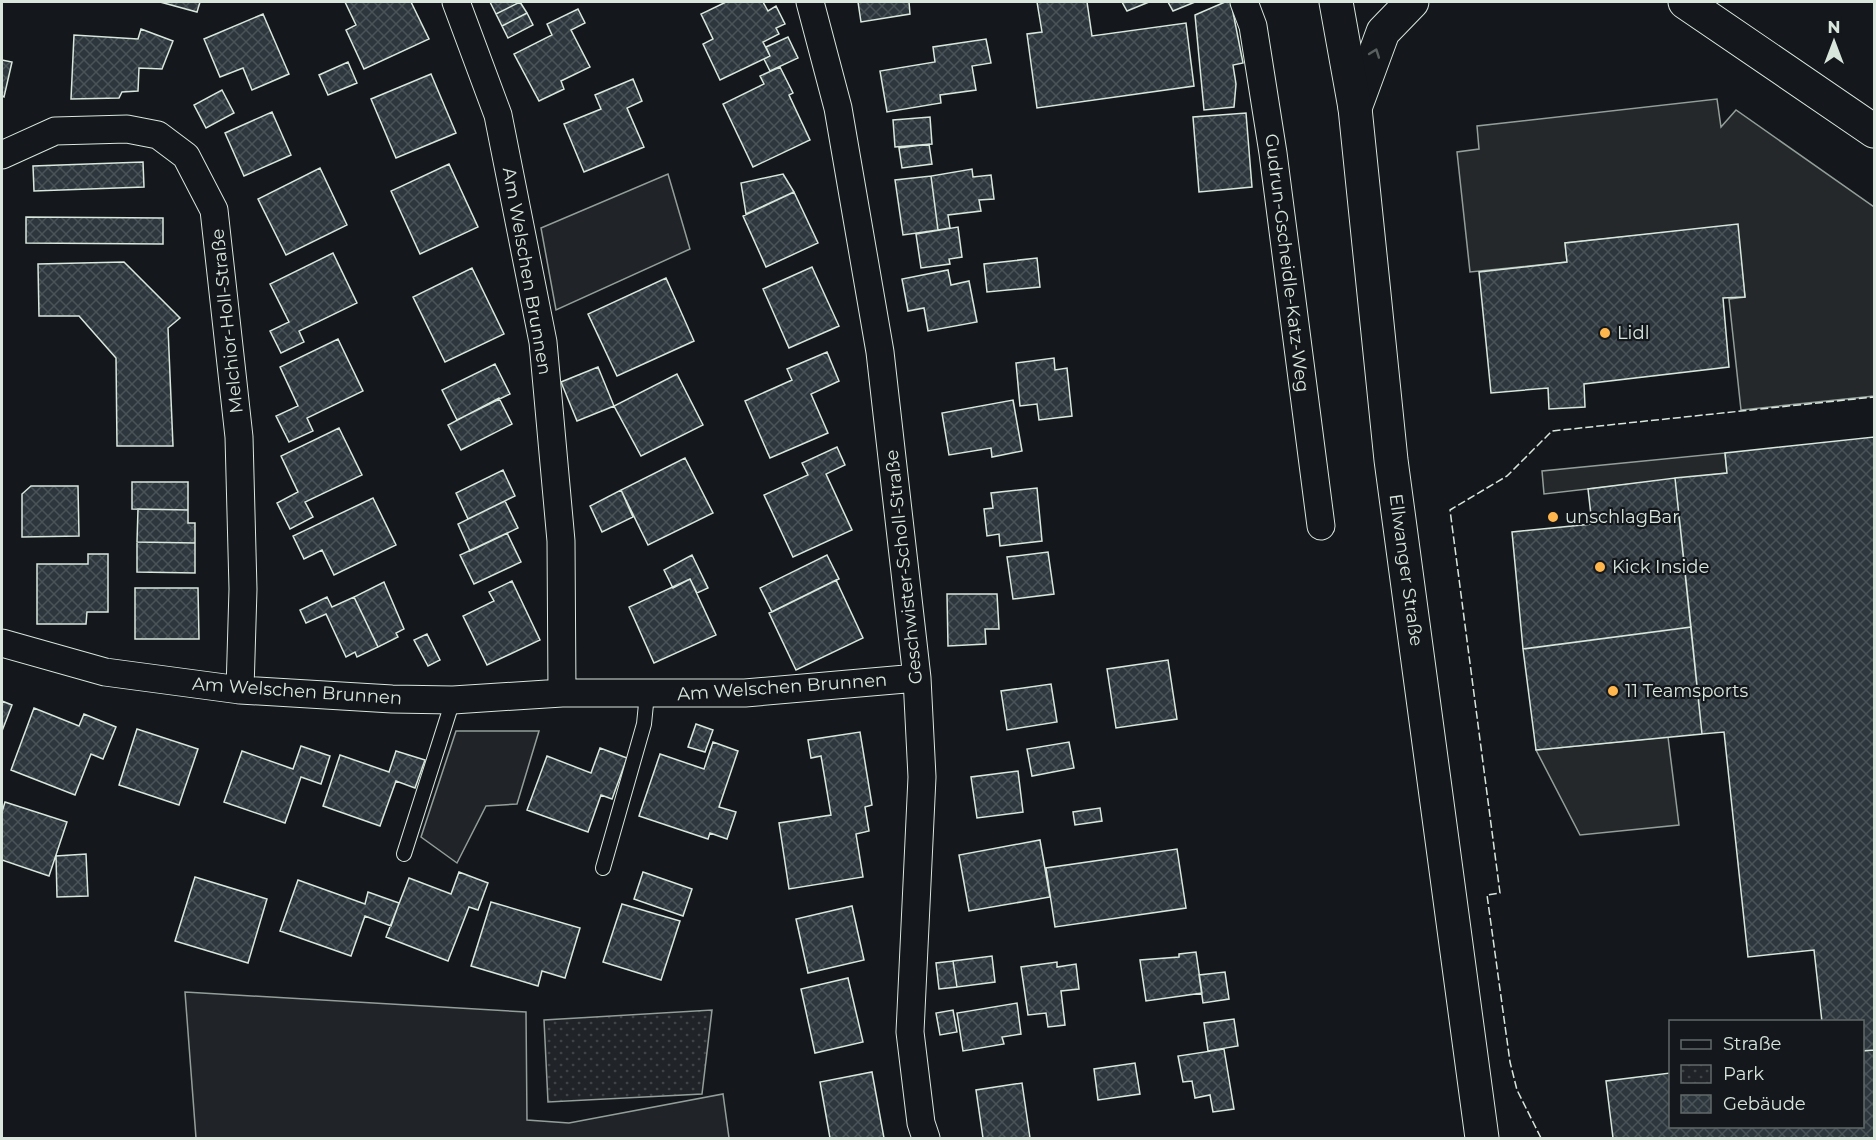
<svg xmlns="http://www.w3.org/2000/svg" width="1876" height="1140" viewBox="0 0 1876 1140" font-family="Montserrat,sans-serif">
	<defs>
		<pattern id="park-dots" width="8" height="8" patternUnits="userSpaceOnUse" patternTransform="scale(1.5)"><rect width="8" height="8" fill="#202428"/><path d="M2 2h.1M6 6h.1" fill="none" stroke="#404447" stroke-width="1.8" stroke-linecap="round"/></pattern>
		<pattern id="building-cross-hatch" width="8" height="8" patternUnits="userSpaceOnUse" patternTransform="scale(1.5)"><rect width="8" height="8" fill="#2c363c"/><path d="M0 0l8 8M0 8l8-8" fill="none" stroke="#4a5358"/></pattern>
	</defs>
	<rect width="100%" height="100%" fill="#14181c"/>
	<path fill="#202428" stroke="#939e99" stroke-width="1.5" d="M668,174L690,249L556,310L541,228Z
		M456,731H539L517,804L486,806L457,863L421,837Z
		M185,992L526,1012L527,1120L569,1123L723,1094L729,1138H196Z"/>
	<path fill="url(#park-dots)" stroke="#939e99" stroke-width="1.5" d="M712,1010L702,1094L548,1102L544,1020Z"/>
	<path fill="#24282b" stroke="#939e99" stroke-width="1.5" d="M1717,99L1721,127L1736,110L1874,207V396L1741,410L1729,299L1745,297L1737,225L1565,243L1567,262L1470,272L1457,152L1479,149L1477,126Z
		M1725,453L1727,473L1544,494L1542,471Z
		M1668,737L1679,825L1580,835L1536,750Z"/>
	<path fill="url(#building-cross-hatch)" stroke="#d8e6dc" stroke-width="1.5" d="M160,2H200L197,12Z
		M345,2H411L429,39L364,69L346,30L356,25Z
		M490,2H520L496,14Z
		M520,2L527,13L502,26L496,14Z
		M726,2H763L768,11L776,6L785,24L776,28L779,34L763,42L770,56L720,80L703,44L713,39L701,14Z
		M858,2H909L910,14L861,22Z
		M1037,2H1087L1092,36L1186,23L1194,86L1037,108L1027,34L1042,32Z
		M1122,2H1149L1127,11Z
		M1168,2H1195L1173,11Z
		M1225,2H1231L1243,63L1233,65L1236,84L1234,107L1204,110L1195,15Z
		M578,9L585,23L571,30L590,67L561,81L564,89L539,101L514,54L552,35L547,24Z
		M527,13L533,25L508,38L502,26Z
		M263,14L289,74L252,90L243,68L220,77L204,39Z
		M141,29L173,41L162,69L139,68L138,91L122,92L119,98L71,99L74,35L138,39Z
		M788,37L798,58L770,71L764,59L770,56L766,47Z
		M986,39L991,63L972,66L976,90L940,95L941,103L887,112L880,71L935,62L933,47Z
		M2,60L12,62L4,97L2,96Z
		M348,62L357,83L328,95L319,75Z
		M780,67L793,93L789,95L810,140L753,167L723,104L764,84L760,76Z
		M431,74L456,133L396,158L371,99Z
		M633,79L642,101L627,108L644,147L584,172L564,124L601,109L595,95Z
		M222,90L234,113L206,128L194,105Z
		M272,112L291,155L244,176L225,133Z
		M1246,113L1252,187L1199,192L1193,117Z
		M930,117L932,144L895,147L893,120Z
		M929,144L932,164L902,168L899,148Z
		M143,162L144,187L34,191L33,166Z
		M449,164L478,227L420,254L391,191Z
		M320,168L347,225L286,255L258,199Z
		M972,169L973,177L991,175L994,199L979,200L981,211L948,215L950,228L938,230L931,176Z
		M783,174L794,192L746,214L741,183Z
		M931,176L938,230L903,235L895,180Z
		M794,192L818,243L766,267L743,216Z
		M26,217L163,218V244L26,243Z
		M1738,224L1745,297L1723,298L1729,367L1584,384L1585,407L1549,409L1548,388L1491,393L1479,272L1567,262L1565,243Z
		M958,227L962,257L949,259L950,264L921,268L916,234Z
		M333,253L357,303L299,331L304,342L281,353L270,331L289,322L270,284Z
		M1037,258L1040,287L987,292L984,264Z
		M124,262L180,318L168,328L173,446H117L116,358L79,316H39L38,264Z
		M812,267L839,326L789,348L763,289Z
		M472,268L504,334L445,362L413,297Z
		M948,270L951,285L969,281L977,322L928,331L924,308L908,311L902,279Z
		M666,278L694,341L617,376L588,314Z
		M338,339L363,391L307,418L313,431L289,442L276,416L298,406L280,367Z
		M827,352L839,381L811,394L828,433L770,458L745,401L792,380L787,369Z
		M1054,358L1055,370L1067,368L1072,416L1039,420L1037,404L1020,406L1016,363Z
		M495,364L510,394L457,420L442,390Z
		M598,367L614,406L577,421L561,382Z
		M677,374L703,425L641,456L614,406Z
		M499,398L512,424L461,450L448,425Z
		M1013,400L1022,451L992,457L991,448L949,455L942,413Z
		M339,428L362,475L305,502L313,517L290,529L277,503L298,492L281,456Z
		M1874,437V1050L1862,1051V1022H1822L1814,950L1748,957L1724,732L1702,734L1675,478L1727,473L1725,453Z
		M837,447L845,465L826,474L852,530L793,557L764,495L808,475L802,463Z
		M685,458L713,513L648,545L621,490Z
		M503,470L515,496L468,519L456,493Z
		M1675,478L1691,627L1523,649L1512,532L1592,524L1588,489Z
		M132,482H188V510L132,509Z
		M31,486H78L79,536L22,537V494Z
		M1037,488L1042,541L1000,546L999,534L987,536L984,509L993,508L991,493Z
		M621,490L633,517L602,532L590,506Z
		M373,498L396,545L334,575L322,550L304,559L293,536Z
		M505,501L518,528L470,551L458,524Z
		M138,509L188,510V523H195V543L137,542Z
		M507,533L521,562L474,584L460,555Z
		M137,542L195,543V573L137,572Z
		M1048,552L1054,594L1013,599L1007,557Z
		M88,554H108V612H87L86,624H37V564H88Z
		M692,555L708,588L697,593L690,579L673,588L664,570Z
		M827,555L839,579L772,612L760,588Z
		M690,579L716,635L654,663L629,607Z
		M836,580L863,638L796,670L769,613Z
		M512,581L540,640L487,665L463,616L494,601L489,592Z
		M384,582L404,629L396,633L398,637L378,647L354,597Z
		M135,588H198L199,639H135Z
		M947,594H997L999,629H985L986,644L948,646Z
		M327,597L332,607L354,597L378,647L357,657L355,652L346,657L326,614L306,623L300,610Z
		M1691,627L1702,734L1536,750L1523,649Z
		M427,634L440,660L428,666L414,640Z
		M1168,660L1177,719L1116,728L1107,669Z
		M1051,684L1057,722L1007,730L1001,691Z
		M2,701L12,705L2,731Z
		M34,708L79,726L84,714L116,727L103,759L91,754L75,795L11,770Z
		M696,724L713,730L705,752L688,747Z
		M137,729L198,749L179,805L119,785Z
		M860,732L872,805L865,807L869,831L856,834L863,877L789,889L779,823L831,815L821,756L811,758L808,740Z
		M713,742L738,751L719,807L736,812L727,839L710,833L708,839L639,816L660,754L704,769Z
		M1069,742L1074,768L1032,776L1027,749Z
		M301,746L330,756L321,784L301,777L285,823L224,802L242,751L293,769Z
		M600,748L627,758L612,799L601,795L588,832L527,810L547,756L591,773Z
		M396,751L425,760L415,788L396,781L380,826L323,806L340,755L389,772Z
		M1018,771L1023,812L977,818L971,777Z
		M5,802L67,822L49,876L2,860V812Z
		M1100,808L1102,821L1075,825L1073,812Z
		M1040,840L1050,897L969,911L959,855Z
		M1177,849L1186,908L1055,927L1046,868Z
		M86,854L88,896L57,897L56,856Z
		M459,872L488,883L478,910L469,907L448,961L386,937L409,878L451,894Z
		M643,872L692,889L683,916L634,899Z
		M195,877L267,899L248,963L175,941Z
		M298,880L365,904L368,892L399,903L391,926L365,916L351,956L280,931Z
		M491,902L580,928L565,978L542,971L538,986L471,966Z
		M622,904L680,921L661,980L603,962Z
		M852,906L864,960L808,973L796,919Z
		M1196,952L1202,993L1146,1001L1140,960L1179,957V954Z
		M992,956L995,982L957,987L953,961Z
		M953,961L957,987L939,989L936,963Z
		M1057,962V967L1076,964L1079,989L1061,991L1065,1025L1048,1027L1046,1013L1028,1015L1021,967Z
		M1225,972L1229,999L1203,1003L1199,975Z
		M848,978L863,1042L815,1053L801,989Z
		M1017,1003L1021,1034L1002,1037L1004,1044L963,1051L957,1013Z
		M953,1010L957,1032L940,1035L936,1013Z
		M1234,1019L1238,1046L1208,1051L1204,1023Z
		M1224,1049L1234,1109L1213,1112L1210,1095L1195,1098L1192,1081L1183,1082L1178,1056Z
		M1874,1050V1138H1613L1606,1081L1670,1073V1126H1862V1051Z
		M1135,1063L1140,1094L1098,1100L1094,1069Z
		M872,1072L884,1138H830L820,1082Z
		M1022,1083L1030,1138H983L976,1090Z"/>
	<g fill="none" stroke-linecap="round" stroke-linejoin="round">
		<defs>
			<path id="lane" d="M404,854L453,700
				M603,868L644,724L647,694"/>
			<path id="street" d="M456,2L498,115L543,342L561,541L562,693
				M810,2L838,108L880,352L917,678L922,777L910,1032L921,1123L926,1138
				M1244,2L1253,26L1273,153L1321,526
				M2,155L55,131L127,129L158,135L186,156L214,210L239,437L243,589L240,690
				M2,643L105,672L240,690L392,699L453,700L562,693H745L917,678"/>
			<path id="secondary" d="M1685,2L1874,131
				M1355,108L1383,32L1412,2"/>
			<path id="primary" d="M1336,2L1355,108L1391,460L1482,1138"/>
		</defs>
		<use href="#lane" stroke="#d8e6dc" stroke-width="16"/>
		<use href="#street" stroke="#d8e6dc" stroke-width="29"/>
		<use href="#secondary" stroke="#d8e6dc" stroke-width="35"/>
		<use href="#primary" stroke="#d8e6dc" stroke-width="35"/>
		<use href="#lane" stroke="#14181c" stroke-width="14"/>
		<use href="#street" stroke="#14181c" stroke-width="27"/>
		<use href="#secondary" stroke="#14181c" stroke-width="33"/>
		<use href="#primary" stroke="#14181c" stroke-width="33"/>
		<path stroke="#d8e6dc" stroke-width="1.5" stroke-dasharray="8 3" stroke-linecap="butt" d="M1541,1138L1517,1090L1510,1062L1487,895L1500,893L1450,510L1507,476L1552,431L1874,397"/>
	</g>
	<defs><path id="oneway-chevron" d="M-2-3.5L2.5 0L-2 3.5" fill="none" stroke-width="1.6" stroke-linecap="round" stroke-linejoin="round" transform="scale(1.5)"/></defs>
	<use stroke="#59605f" href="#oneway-chevron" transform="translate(1375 53) rotate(-70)"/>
	<g fill="#ffb74d" stroke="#14181c" stroke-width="2">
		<circle cx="1605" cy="333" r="6"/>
		<circle cx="1553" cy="517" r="6"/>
		<circle cx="1600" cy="567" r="6"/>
		<circle cx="1613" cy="691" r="6"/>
	</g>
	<g text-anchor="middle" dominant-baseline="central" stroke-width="4.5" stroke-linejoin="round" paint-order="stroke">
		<g font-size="18" fill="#d8e6dc" stroke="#14181c">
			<text transform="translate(1287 263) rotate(83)">Gudrun-Gscheidle-Katz-Weg</text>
			<text transform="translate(527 271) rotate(80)">Am Welschen Brunnen</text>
			<text transform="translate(227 321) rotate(-96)">Melchior-Holl-Straße</text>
			<text transform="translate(904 567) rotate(-96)">Geschwister-Scholl-Straße</text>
			<text transform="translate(1406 570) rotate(82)">Ellwanger Straße</text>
			<text transform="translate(782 687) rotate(-4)">Am Welschen Brunnen</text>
			<text transform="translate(297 691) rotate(4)">Am Welschen Brunnen</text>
		</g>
		<g font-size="18" fill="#d8e6dc" stroke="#14181c" text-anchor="start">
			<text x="1617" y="333">Lidl</text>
			<text x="1565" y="517">unschlagBar</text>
			<text x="1612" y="567">Kick Inside</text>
			<text x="1625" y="691">11 Teamsports</text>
		</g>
	</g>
	<rect width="1876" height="1140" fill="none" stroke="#d8e6dc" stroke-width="6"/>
	<rect x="1669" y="1020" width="195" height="108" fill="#14181c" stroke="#626a69" stroke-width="1.5"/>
	<rect x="1681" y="1040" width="30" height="9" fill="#14181c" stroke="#626a69" stroke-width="1.5"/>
	<text x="1723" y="1050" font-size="18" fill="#d8e6dc">Straße</text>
	<rect x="1681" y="1065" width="30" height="18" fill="url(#park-dots)" stroke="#626a69" stroke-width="1.5"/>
	<text x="1723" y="1080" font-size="18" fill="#d8e6dc">Park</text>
	<rect x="1681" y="1095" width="30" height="18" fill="url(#building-cross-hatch)" stroke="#626a69" stroke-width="1.5"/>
	<text x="1723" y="1110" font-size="18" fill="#d8e6dc">Gebäude</text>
	<g transform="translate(1834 42)" stroke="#14181c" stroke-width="4.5" paint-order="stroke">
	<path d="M0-4.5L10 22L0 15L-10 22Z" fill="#d8e6dc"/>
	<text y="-9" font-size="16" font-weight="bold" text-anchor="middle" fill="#d8e6dc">N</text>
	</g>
</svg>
